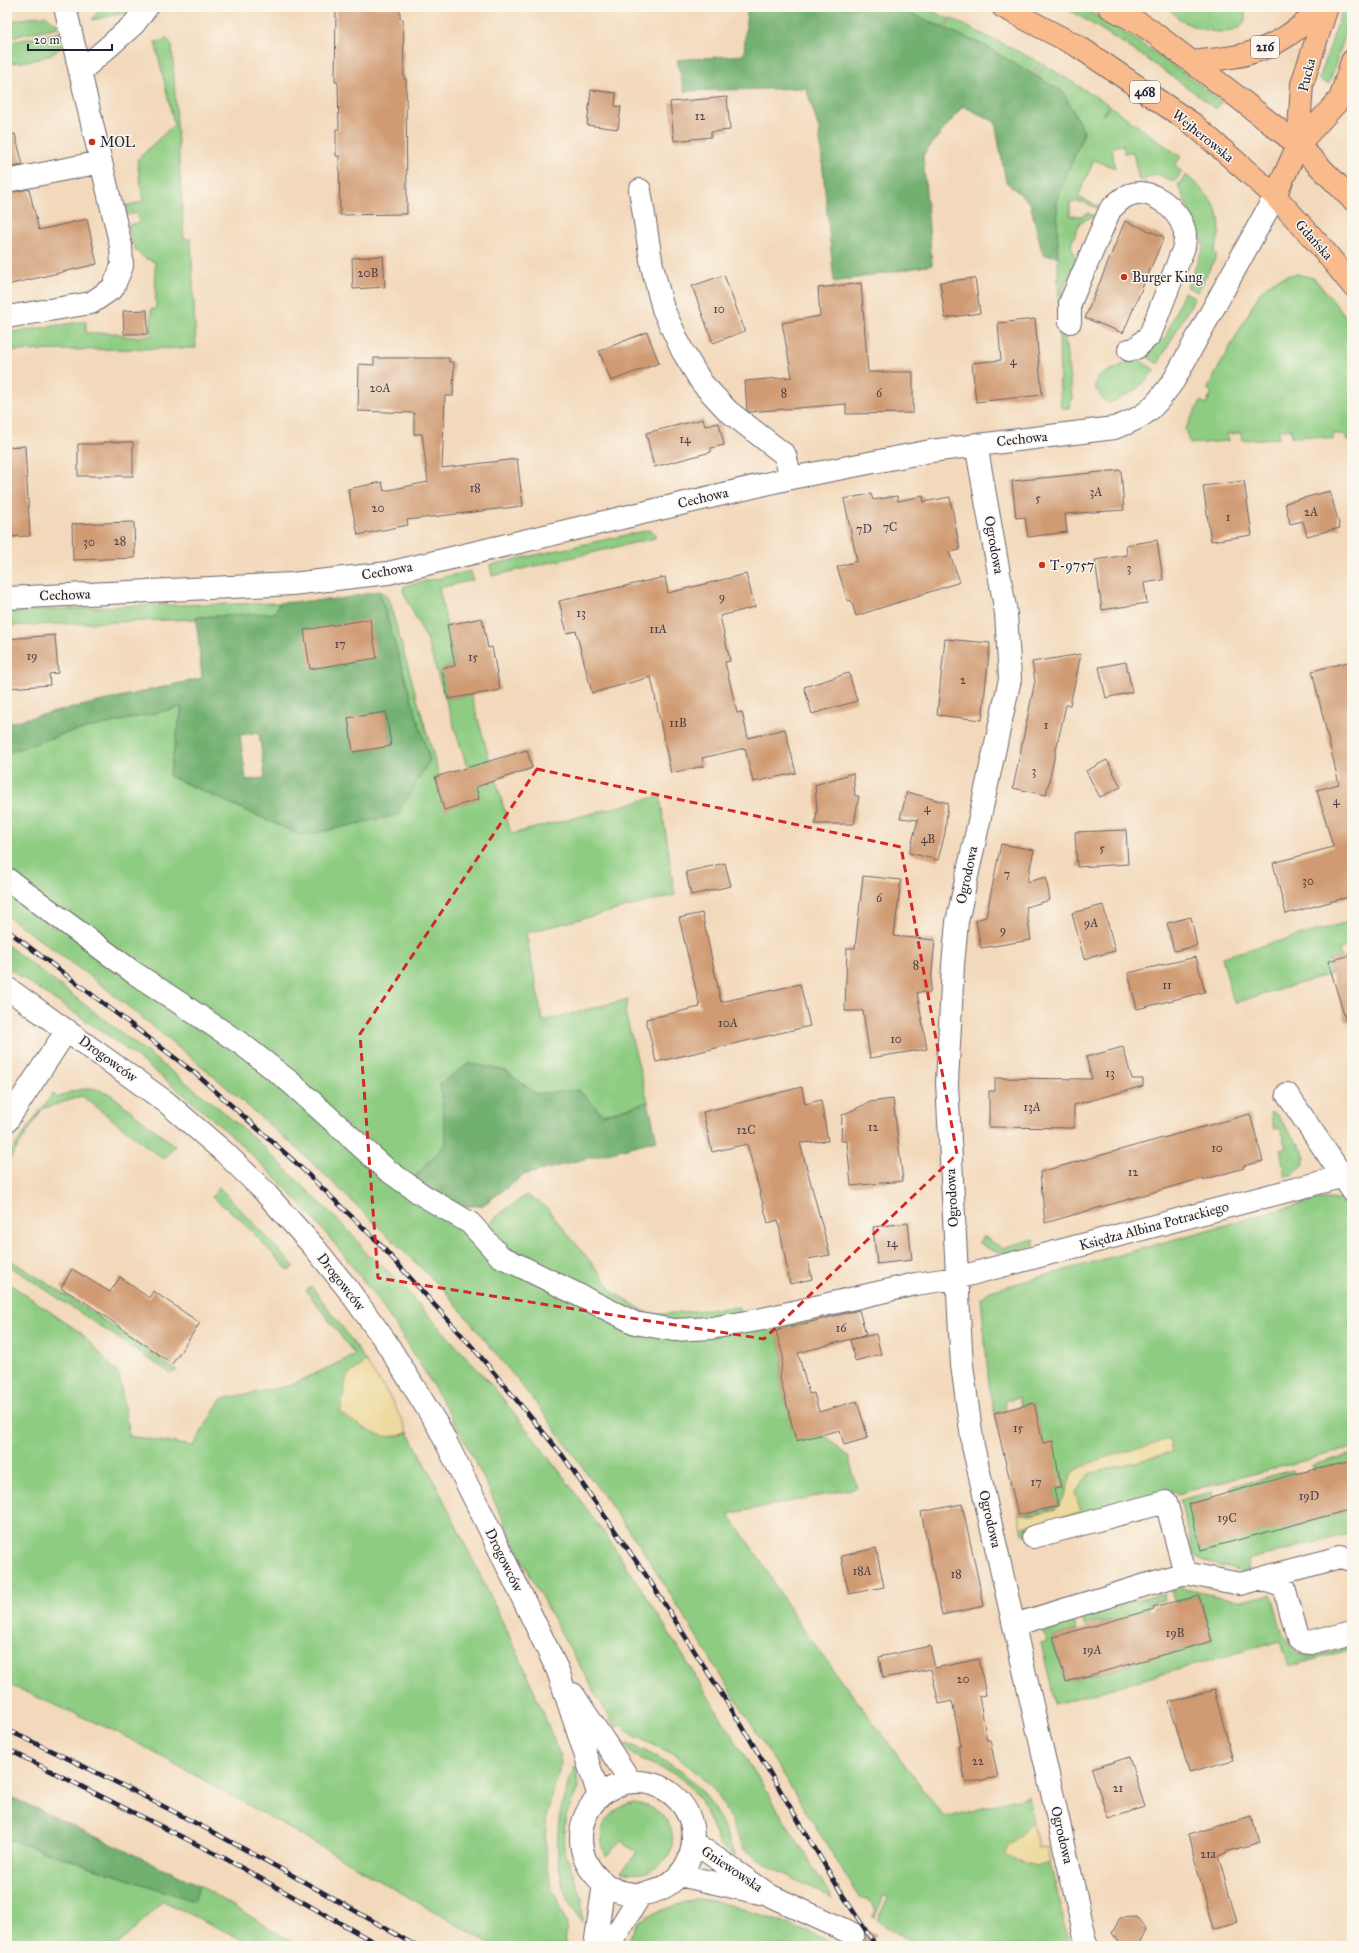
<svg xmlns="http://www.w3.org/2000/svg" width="1359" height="1953" viewBox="0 0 1359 1953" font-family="'IM FELL Great Primer',serif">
	<rect width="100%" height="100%" fill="#fbf7ec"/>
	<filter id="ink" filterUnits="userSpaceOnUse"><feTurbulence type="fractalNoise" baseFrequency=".025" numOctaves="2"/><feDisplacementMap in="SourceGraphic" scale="8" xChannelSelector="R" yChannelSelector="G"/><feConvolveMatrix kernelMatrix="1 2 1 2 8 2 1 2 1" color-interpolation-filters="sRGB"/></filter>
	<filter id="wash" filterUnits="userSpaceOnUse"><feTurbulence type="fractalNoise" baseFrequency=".012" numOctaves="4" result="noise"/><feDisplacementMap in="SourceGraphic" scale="16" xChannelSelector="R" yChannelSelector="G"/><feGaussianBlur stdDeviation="0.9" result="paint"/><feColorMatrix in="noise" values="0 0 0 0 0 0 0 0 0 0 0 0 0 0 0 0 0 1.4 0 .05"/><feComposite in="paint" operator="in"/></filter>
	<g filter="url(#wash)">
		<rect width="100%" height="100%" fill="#f3d9bb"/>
		<path fill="#8ecc82" stroke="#58775e" d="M102,7H132L129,12L92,20Z
			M896,7H922L948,18L944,28Z
			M1064,7H1082L1130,36L1190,77L1222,102L1216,109C1167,71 1117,38 1064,7Z
			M1167,7H1244C1244,11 1246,16 1245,19C1240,41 1199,30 1186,23C1179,20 1173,12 1167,7Z
			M1343,7H1352V14L1329,84L1319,80Z
			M46,16L56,23L58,27L7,38V22L33,17Z
			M950,18L1041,63L1034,75L981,44L946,29Z
			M61,32C62,37 63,42 60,47C54,59 20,62 7,64V43Z
			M166,37L172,45L184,239H191L196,348L7,351V333L86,321V333H116L129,337L151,336V309H156L155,262C133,255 133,246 128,225L139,223L138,213L126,215L124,206L143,202L137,160L174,124L155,42L165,40Z
			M1043,64L1109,105L1102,116L1110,106L1181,157L1175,165L1182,172L1174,182L1157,174L1141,181L1139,180L1133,152L1124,153L1123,145L1112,147L1115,168L1094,160L1078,197L1098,206L1097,208L1082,202H1070V216H1082L1088,213L1094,216L1080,222L1071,245L1076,259L1063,289L1062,315L1072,397L1069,408H1061L1060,394L1057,199L1084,132L1063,92L1036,76Z
			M1186,175C1213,198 1229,215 1214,252L1217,255L1198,292L1187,287L1204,246L1178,185Z
			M1297,274L1314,278L1352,324V442L1346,440L1347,436L1334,433L1333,439L1313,436L1292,437L1291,429L1278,430L1279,438L1242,440L1241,433L1227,434L1228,441L1190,444L1185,429L1201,401L1206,404L1212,393L1207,389L1259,294C1269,282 1281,275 1297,274Z
			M1184,292L1195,297L1158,364L1143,354L1151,345L1165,339Z
			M1136,358L1155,370C1142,387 1128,396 1109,403L1102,398L1095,387L1097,377Z
			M649,530L655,534V538L492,576L490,565Z
			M471,571L473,580L439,588L455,666L442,668L448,699L471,695L490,761L482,764L496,780L511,834L660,796L675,895L526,933L543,1021L628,999L625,1012L648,1102L603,1115L579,1090L536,1094L506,1071L440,1084L447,1143L412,1180L7,872V827L10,814L7,812V753L63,734L182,706L169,776L303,836L430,760L379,591L384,593L389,601L439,775L435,777L444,809L479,799L470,767H467L427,641L403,591L404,586Z
			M279,603L275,613L196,617V619L7,626V612L125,606Z
			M7,886L286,1085L387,1178L653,1335L933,1290L776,1331L783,1356L780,1378L796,1441L824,1434L849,1458L857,1488L728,1514L759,1558L799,1624L945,1818L1028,1796L1033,1823L1007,1848L1036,1866L1050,1862L1070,1946H919L877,1921L888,1897L884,1895L874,1919L872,1917L876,1910L872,1902L860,1898L640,1546L539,1407L446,1292L301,1152L204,1068L99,983L7,916Z
			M1352,921V946L1339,949L1341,958L1328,961L1332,974L1234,1003L1222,957Z
			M7,945L214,1104L256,1140L355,1237L367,1256L374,1258L395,1278L496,1390L560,1472L607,1537L650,1602L832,1898L774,1869L744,1849L724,1806L713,1788L681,1759L671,1753L634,1736L620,1725L615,1727C587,1678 558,1630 532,1579C513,1541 495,1501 476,1463C433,1381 384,1301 323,1230C263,1159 192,1099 118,1043C82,1017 43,993 7,967Z
			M92,1088L109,1093L175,1146L163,1159L82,1096L42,1109L7,1164V1157L53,1093L57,1098L72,1091Z
			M1270,1112L1277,1115L1303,1151L1305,1157L1303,1166L1291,1175L1285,1176L1280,1150L1286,1148L1280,1128L1274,1129Z
			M219,1187L294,1266L289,1271L239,1218L212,1197Z
			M526,1195L545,1206L603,1277L614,1293L651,1315L739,1307L740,1316L746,1318L659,1324L528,1264L492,1236L490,1225L497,1216Z
			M1319,1199C1337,1199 1341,1198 1352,1213V1448L1177,1494L1175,1491L1022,1534L1021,1527L1080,1512L1075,1493L1089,1474L1172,1452L1169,1440L1072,1472L1065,1496L1056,1509L1031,1515H1018L1058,1506L1054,1489L1063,1487L1060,1475L1051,1477L1034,1404L1021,1407L1019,1397L1004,1401L1006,1410L994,1413L989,1385L981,1298L990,1291Z
			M983,1236L1002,1248L1034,1239V1246C1011,1253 999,1259 979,1242Z
			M7,1258L92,1312L177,1371L170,1373L7,1264Z
			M7,1282L81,1333L119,1374L129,1436L193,1446L221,1399L289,1386L355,1355L306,1290L312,1287L348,1335L366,1362L347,1376L399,1436L408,1432L431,1474L497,1610L526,1671L560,1755L561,1765L547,1813L545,1839L547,1863L551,1885L567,1924L565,1946H494L243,1802L117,1732L7,1684Z
			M1352,1454V1533L1247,1560L1249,1571L1242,1572L1201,1560L1194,1555L1180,1500L1212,1492V1498L1189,1504L1201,1549L1234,1492L1231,1491L1230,1487L1293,1470L1295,1474L1282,1528L1347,1511L1335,1465L1316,1470L1313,1469L1312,1465Z
			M1180,1588L1241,1601L1272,1594C1278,1614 1282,1657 1311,1656C1322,1656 1341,1648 1352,1644V1649L1288,1667L1280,1641L1055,1704L1041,1643L1047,1641L1043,1627L1074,1618L1076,1630L1053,1637L1066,1682L1131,1664L1118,1619L1085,1626L1082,1616L1164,1593L1165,1600L1148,1604L1149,1610L1134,1614L1147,1659L1212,1641L1199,1596L1174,1602L1172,1591Z
			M628,1744C692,1769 713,1793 735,1857L718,1843L701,1801L684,1780L674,1773L639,1759L623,1745Z
			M576,1766L578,1788L566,1816L564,1831V1848L582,1898V1923C554,1887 552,1833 566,1791C568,1782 570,1774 576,1766Z
			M634,1803C693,1810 681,1885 621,1872L637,1853L622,1840L606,1857C595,1829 605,1810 634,1803Z
			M7,1839L194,1901L199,1885L299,1946H249L243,1940L163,1901L117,1946H7Z
			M695,1899C713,1899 728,1905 746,1910C777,1920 808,1931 837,1946H624L638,1922L651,1914Z"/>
		<path fill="#72b070" stroke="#4a6956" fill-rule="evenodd" d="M747,7H896L981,44L1063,92L1084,132L1057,199L1058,256L1043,255L1030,203L1006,182L995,122L963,106L923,155L932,265L834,282L819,129L806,88L684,91L677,60L744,55Z
			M379,591L430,760L397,815L303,836L169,776L182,707L63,734L7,753V723L202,678L196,617L275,613L279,603L339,599ZM386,712L391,746L353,752L348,718ZM259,732L265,778L246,780L240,735Z
			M469,1063L506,1071L536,1094L579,1090L603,1115L648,1102L657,1140L520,1176V1178L483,1205L460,1207L412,1180L446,1143L440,1084Z
			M7,1795L199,1885L194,1901L7,1839Z"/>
		<path fill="#eeda9e" stroke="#887e6c" d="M366,1362L390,1397L408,1432C383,1445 361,1426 340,1413L347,1376Z
			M1169,1439L1172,1452L1089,1474L1075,1493L1081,1512L1021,1527L1018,1515H1031L1056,1509L1065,1496L1072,1472L1094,1461Z
			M1033,1823L1038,1847L1047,1846L1050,1862L1036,1866L1005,1857L1007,1848Z"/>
		<g id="blocks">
			<path fill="#d09b73" d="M336,7H400V19H403L404,79H406L407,214L340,215L339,156H336V129H339L338,82H335Z
				M591,90L616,93L615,106L621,107L618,129L587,125Z
				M727,97L730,130L711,132V137L674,141L670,102Z
				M15,134L23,165L7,168V135Z
				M29,189L39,230L87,219L97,264L7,285V193Z
				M1125,221L1164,237L1123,333L1085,318Z
				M383,256L385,287L353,289L352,258Z
				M724,275L745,331L713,343L692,286Z
				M975,278L980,313L945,318L940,282Z
				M861,283L868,372H913V413L846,414V404L749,412L747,410L745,381L792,377L782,323L820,316L818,288Z
				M147,310L148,334H124L123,311Z
				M1035,319L1042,395L976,402L972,363L1001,360L998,323Z
				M647,332L659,363L611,381L599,351Z
				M374,358H449V362H454L453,396H445L442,468L517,459L523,506L407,520L408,525L358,535L348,489L382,482L384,491L428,482L422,434H414V413L358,411L359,364L374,365Z
				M703,419L705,426L719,423L724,445L711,448V452L654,467L646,433Z
				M103,442H133V476H78V444H103Z
				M25,446L30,536L7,537V447Z
				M1121,470L1124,510L1065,514L1067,532L1028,537L1025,517L1016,518L1012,481Z
				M1244,481L1252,535L1211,541L1203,486Z
				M1330,491L1340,528L1307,536L1303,521L1290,524L1285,503Z
				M871,494L873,500L897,496L898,501L923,496L924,502L950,497L960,550L949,552L960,582L856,616L851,600L848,601L837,567L857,561L844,499Z
				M134,522L135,558L73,560L72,524Z
				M1157,540L1163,580L1144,583L1147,603L1102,610L1095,560L1127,555L1126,545Z
				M746,574L755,607L720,616L730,661L725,662L737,713L742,712L748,738L785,729L796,773L753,782L745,748L702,758L704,766L671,773L651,677L592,693L576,631L567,633L559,601L665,577L668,593Z
				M482,618L488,648L492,647L500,690L448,699L442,668L455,666L447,625Z
				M370,619L377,658L310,669L304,630Z
				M55,635L58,673L49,674L50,685L7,688V639Z
				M945,639L990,643L982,720L937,715Z
				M1081,654L1070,705H1066L1046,795L1013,788L1035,681L1032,662Z
				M1352,661V896L1286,914L1273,863L1333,847L1317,790L1339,784L1312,671Z
				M1126,662L1132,692L1106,698L1099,667Z
				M849,673L857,701L812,714L804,687Z
				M386,712L391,746L353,752L348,718Z
				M527,750L532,768L476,787L479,799L444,810L435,777Z
				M1107,760L1121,787L1100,797L1086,771Z
				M853,773L855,796H859L854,824H815L817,810L815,785Z
				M907,792L948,803L945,833L938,860L909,853L918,820L900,818Z
				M1126,830L1128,864L1077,867L1075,832Z
				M1001,844L1034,850L1027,882L1046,877L1050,900L1026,907L1031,940L981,948L976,920L986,917Z
				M725,863L731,886L691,895L686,872Z
				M863,876L901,880L894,936L935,940L930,993L917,992L927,1049L870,1058L863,1011H845L847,948H855Z
				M1103,905L1115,951L1084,959L1072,913Z
				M702,913L721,1002L800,984L810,1026L656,1062L646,1019L700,1007L679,918Z
				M1191,917L1197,946L1174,951L1167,923Z
				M1352,955V1022H1346L1328,961Z
				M1196,957L1205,992L1137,1009L1128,973Z
				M1123,1047L1132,1079H1143V1086L1074,1105V1128L989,1127V1091H995V1078L1092,1079L1086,1057Z
				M802,1087L805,1104L821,1100L828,1141L800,1143L830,1255L808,1259L812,1279L790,1284L778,1220L768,1223L747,1144L712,1152L703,1112Z
				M893,1099L903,1181L851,1186L847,1141H841L842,1115L870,1102Z
				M1250,1114L1263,1161L1243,1166L1244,1168L1203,1180V1178L1045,1223L1040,1172Z
				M908,1223L912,1260L877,1264L873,1227Z
				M72,1269L110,1292L120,1277L149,1298L153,1291L200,1323L172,1364L85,1302L61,1288Z
				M859,1310L866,1335L798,1353L809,1394L814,1393L819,1412L857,1401L868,1438L844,1445L840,1430L796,1441L780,1378L783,1356L776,1331L786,1328L787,1326L791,1327Z
				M876,1334L881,1354L855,1361L850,1340Z
				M1034,1403L1043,1443L1053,1441L1061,1488L1054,1489L1058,1506L1018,1515L994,1413Z
				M1352,1461V1509L1201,1550L1189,1504L1295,1474Z
				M962,1504L984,1606L942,1615L921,1512Z
				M876,1548L884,1587L849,1594L841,1556Z
				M1199,1596L1212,1641L1066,1682L1053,1637L1154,1609L1153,1607Z
				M930,1646L935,1668L979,1659L986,1695L979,1696L987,1740H990L998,1777L966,1783L958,1746H961L952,1701L939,1704L931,1669L883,1678L879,1657Z
				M1214,1690L1233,1760L1189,1772L1169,1702Z
				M1129,1757L1145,1807L1108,1819L1092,1769Z
				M1252,1817L1259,1842L1226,1852V1853L1218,1856L1237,1922L1214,1929L1188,1835Z
				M1136,1917L1146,1930L1139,1945L1122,1946L1112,1933L1120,1918Z"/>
		</g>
	</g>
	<g filter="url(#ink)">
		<use href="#blocks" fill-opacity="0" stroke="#6b6268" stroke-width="1"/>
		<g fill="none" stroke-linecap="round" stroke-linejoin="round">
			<path stroke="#c9b4a1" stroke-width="22" stroke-dasharray="22 11" stroke-linecap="butt" d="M853,1934L874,1946"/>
			<defs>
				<path id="minor" d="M81,71L134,24L147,7
					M7,181L101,162L65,7
					M640,190L652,266L663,309L683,352L702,383L728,411L785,455L791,478
					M7,317L91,303L113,288L122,266L121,246L101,162
					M1070,322V303L1110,210C1116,204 1121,198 1129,195C1151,186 1178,209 1184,229C1186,235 1185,241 1184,247L1150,335L1136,348L1129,350
					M976,444L1006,613L1010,679L957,922L953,965L947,1083L960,1332L962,1365L973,1446L1087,1946
					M7,598L292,584L388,573L791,478L931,451L1114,428C1147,417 1154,408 1174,380L1275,196
					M7,879L133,972L243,1045L290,1082L387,1170L424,1196L470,1223L500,1256L635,1323L674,1330L711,1328L758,1320L916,1284L956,1278L1352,1174
					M7,988L166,1102L224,1152L261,1188L314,1247L347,1288L386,1342L438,1426L487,1524L558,1671L599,1796
					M1287,1094L1352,1190
					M7,1121L67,1030
					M1033,1537L1166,1502L1185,1573
					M1262,1579L1284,1587L1298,1638L1303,1642L1310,1643L1352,1632
					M1014,1625L1185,1573L1240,1584L1340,1557L1352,1560
					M573,1694L631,1782
					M581 1838a56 56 0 1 1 112 0a56 56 0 1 1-112 0Z
					M693,1842L771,1896L853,1934
					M679,1875L760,1893
					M595,1946L604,1883
					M609,1946L641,1894"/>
				<path id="major" d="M1003,7L1079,47L1193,124L1275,196L1323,249L1352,285
					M1109,7L1146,27L1240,99L1298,145L1352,199
					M1193,62C1216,59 1238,58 1259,50C1284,42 1305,22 1326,7
					M1298,145L1302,84L1327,7
					M1275,196L1298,145L1340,99L1352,61"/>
			</defs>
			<use href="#minor" stroke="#6b6268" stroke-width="24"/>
			<use href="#major" stroke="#6b6268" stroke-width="24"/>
			<use href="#minor" stroke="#fff" stroke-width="22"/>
			<use href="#major" stroke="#fabb8c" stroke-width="22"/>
			<defs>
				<path id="rail" d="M7,930L196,1074L294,1161L377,1241L475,1350L563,1456L650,1581L742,1726L842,1894L876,1946
					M7,1730C147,1794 283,1868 416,1946
					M7,1749L226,1859L381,1946"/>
			</defs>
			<use href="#rail" stroke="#22223b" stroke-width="4.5"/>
			<use href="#rail" stroke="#fbf7ec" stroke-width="3" stroke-dasharray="9" stroke-linecap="butt"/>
		</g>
	</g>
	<path fill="none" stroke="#d62828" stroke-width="3" stroke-dasharray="8 5" stroke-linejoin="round" d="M537,769L901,847L957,1154L764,1339L378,1278L360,1034Z"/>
	<g fill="#c8321e" stroke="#fbf7ec" stroke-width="1.5">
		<circle cx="92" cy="142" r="4"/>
		<circle cx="1124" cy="277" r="4"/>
		<circle cx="1042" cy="565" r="4"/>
	</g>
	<g text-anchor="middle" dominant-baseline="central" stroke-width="3" stroke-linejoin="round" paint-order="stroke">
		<g font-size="12" fill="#4e4049">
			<text x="700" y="116">12</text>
			<text x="368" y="273">20B</text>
			<text x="719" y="309">10</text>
			<text x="1013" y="361">4</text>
			<text x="380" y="388">20A</text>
			<text x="784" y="393">8</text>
			<text x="879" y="393">6</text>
			<text x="685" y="439">14</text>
			<text x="475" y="488">18</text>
			<text x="1096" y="492">3A</text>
			<text x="1038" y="498">5</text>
			<text x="378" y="508">20</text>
			<text x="1311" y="512">2A</text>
			<text x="1228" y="517">1</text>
			<text x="890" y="527">7C</text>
			<text x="864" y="529">7D</text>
			<text x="120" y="541">28</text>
			<text x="89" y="542">30</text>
			<text x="1129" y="568">3</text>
			<text x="722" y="597">9</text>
			<text x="581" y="613">13</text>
			<text x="658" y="629">11A</text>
			<text x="340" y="644">17</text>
			<text x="32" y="656">19</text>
			<text x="473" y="657">15</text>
			<text x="963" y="680">2</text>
			<text x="678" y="723">11B</text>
			<text x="1046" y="725">1</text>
			<text x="1034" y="771">3</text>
			<text x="1336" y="801">4</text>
			<text x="927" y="808">4</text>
			<text x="928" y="839">4B</text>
			<text x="1102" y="848">5</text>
			<text x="1007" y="874">7</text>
			<text x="1308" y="881">30</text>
			<text x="879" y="898">6</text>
			<text x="1091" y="923">9A</text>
			<text x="1003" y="930">9</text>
			<text x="916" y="965">8</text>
			<text x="1167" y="985">11</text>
			<text x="728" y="1023">10A</text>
			<text x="896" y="1039">10</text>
			<text x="1110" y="1073">13</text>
			<text x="1032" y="1107">13A</text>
			<text x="873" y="1127">12</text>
			<text x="746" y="1130">12C</text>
			<text x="1217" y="1148">10</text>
			<text x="1133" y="1172">12</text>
			<text x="892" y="1243">14</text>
			<text x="841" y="1328">16</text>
			<text x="1018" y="1428">15</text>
			<text x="1036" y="1482">17</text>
			<text x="1309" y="1496">19D</text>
			<text x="1227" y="1518">19C</text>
			<text x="862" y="1571">18A</text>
			<text x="956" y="1574">18</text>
			<text x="1175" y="1633">19B</text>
			<text x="1092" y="1650">19A</text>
			<text x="963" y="1679">20</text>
			<text x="978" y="1761">22</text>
			<text x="1118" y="1788">21</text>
			<text x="1208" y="1854">21a</text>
		</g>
		<g fill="#fbf7ec" stroke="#636270" stroke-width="1">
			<rect x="1251" y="36" width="28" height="22" rx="3"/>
			<rect x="1130" y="81" width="30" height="22" rx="3"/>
		</g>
		<g font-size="13" font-weight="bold" fill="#22223b">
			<text x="1265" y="47">216</text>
			<text x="1145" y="92">468</text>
		</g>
		<g font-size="14" fill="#22223b" stroke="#fbf7ec">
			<text transform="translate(1307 75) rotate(-76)">Pucka</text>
			<text transform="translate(1203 136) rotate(39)">Wejherowska</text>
			<text transform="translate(1314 240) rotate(48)">Gdańska</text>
			<text transform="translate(1022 439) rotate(-6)">Cechowa</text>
			<text transform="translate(703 498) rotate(-13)">Cechowa</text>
			<text transform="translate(994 545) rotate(80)">Ogrodowa</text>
			<text transform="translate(387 571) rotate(-10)">Cechowa</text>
			<text transform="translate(65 595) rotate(-2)">Cechowa</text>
			<text transform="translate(967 875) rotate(-78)">Ogrodowa</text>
			<text transform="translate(108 1059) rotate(36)">Drogowców</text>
			<text transform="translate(952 1198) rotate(-93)">Ogrodowa</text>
			<text transform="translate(1154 1226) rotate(-15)">Księdza Albina Potrackiego</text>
			<text transform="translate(341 1282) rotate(52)">Drogowców</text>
			<text transform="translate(990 1519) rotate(77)">Ogrodowa</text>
			<text transform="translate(504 1560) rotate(64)">Drogowców</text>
			<text transform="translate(1062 1835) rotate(77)">Ogrodowa</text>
			<text transform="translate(732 1869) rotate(34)">Gniewowska</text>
		</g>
		<g font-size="14" fill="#22223b" stroke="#fbf7ec" text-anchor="start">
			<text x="100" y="142">MOL</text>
			<text x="1132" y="277">Burger King</text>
			<text x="1050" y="565">T-9757</text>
		</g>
	</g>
	<rect width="1359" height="1953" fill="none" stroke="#fbf7ec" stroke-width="24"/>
	<path d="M28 44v6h84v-6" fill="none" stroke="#22223b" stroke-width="2"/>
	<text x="34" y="44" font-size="12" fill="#22223b" stroke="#fbf7ec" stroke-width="3" paint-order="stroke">20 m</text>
</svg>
